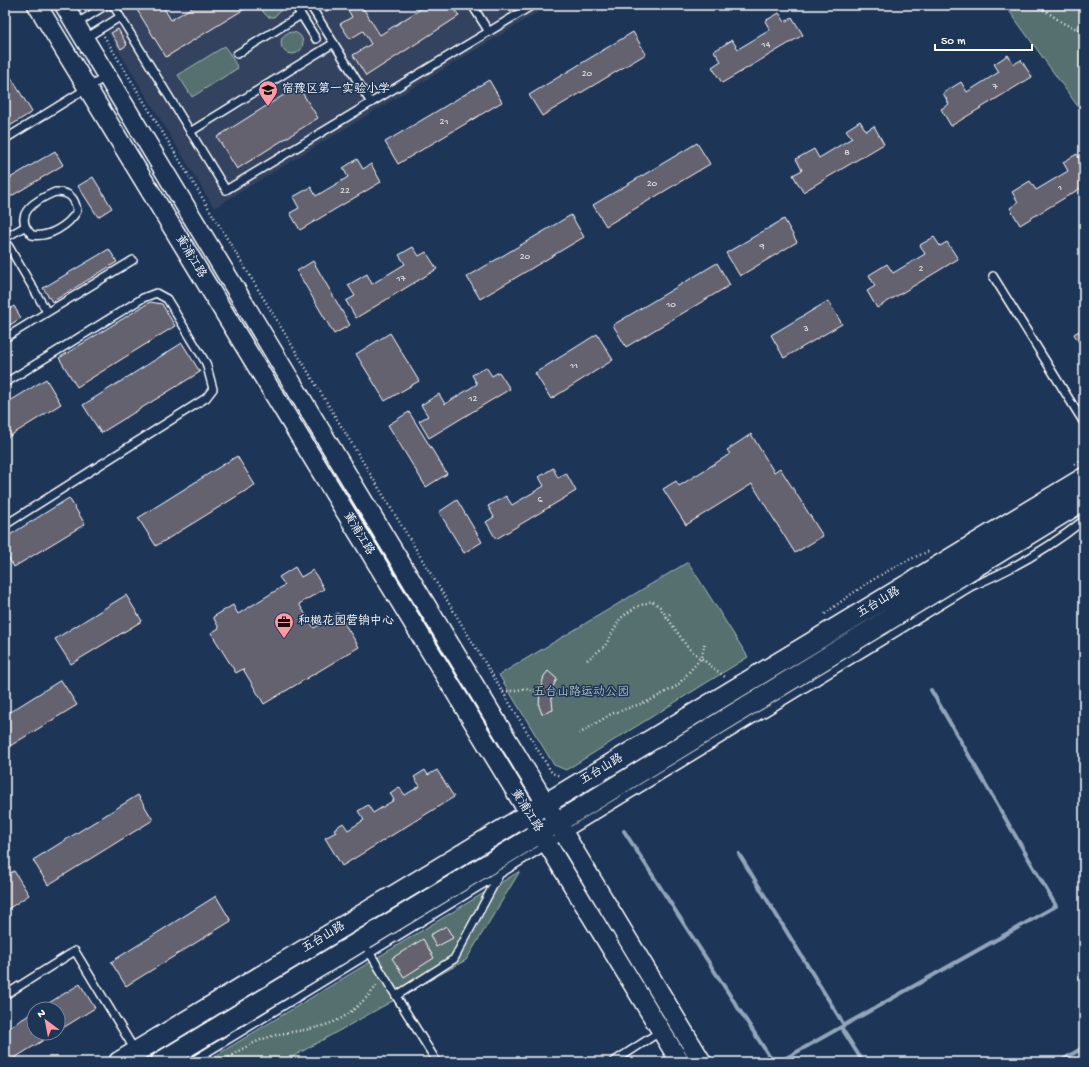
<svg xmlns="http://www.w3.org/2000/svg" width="1089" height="1067" viewBox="0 0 1089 1067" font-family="'Gochi Hand','LXGW WenKai TC',sans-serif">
	<rect width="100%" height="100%" fill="#1d3557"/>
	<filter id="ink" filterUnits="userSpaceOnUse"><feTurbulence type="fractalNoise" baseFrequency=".025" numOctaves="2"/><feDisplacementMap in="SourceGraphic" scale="8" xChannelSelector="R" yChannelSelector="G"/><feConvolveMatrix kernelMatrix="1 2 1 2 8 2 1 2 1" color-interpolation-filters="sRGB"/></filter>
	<g filter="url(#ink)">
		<path fill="#33425e" d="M91,5H550L214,208Z"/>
		<path fill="#54706e" stroke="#aab8b6" d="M262,5H282L281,10L274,17H268L263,12Z
			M1005,5H1084V115Z
			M281 43a11 11 0 1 1 22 0a11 11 0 1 1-22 0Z
			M225,46L238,68L192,97L178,75Z
			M688,562L748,657L566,770L554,765L499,675Z
			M520,871L466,960L283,1062H205Z"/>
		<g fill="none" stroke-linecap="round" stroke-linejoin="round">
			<path stroke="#91a5bb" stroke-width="4" d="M624,831L773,1062
				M739,854L844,1025
				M841,1027L863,1062
				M779,1062L1056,906L931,690
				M1059,1062L1084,1047"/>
		</g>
		<path fill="#656270" stroke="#fff" d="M134,5H162L171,20L196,5H251L166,57Z
			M321,5H337L325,12Z
			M345,5H361L380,35L427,5H452L459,16L366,76L353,55L371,44L363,31L350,39L340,24L352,17Z
			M779,13L785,22L792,17L803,35L722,83L712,67L721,61L714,51L732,40L738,49L770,30L765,21Z
			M118,29L127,45L121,49L111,33Z
			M633,32L646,54L542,116L529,95Z
			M1008,55L1014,64L1021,60L1032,77L951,126L941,109L949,104L943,93L961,82L967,92L999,72L994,64Z
			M9,74L32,112L5,129V77Z
			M489,80L502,102L398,164L385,142Z
			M298,86L318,118L237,169L217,137Z
			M860,121L866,131L874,126L884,144L803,192L793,175L802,170L796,159L814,149L819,158L852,138L846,130Z
			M697,143L710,164L606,226L593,205Z
			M55,151L63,165L5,200V181Z
			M1077,154L1082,163L1084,162V186L1020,225L1010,208L1018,202L1012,192L1030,181L1036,190L1068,171L1063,162Z
			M357,159L363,169L371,164L381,182L300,230L290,213L299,208L293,197L311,187L316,196L348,177L343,168Z
			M93,177L112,208L98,217L78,186Z
			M571,215L584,237L480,299L467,277Z
			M784,219L797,242L740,276L726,253Z
			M934,237L940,246L947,242L958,259L877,308L867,291L875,286L869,275L887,264L893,273L925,254L920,245Z
			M413,247L419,256L426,252L437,269L356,318L346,301L355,296L348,285L367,274L372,284L405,264L399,255Z
			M109,249L117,262L52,302L43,288Z
			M313,261L350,325L334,334L297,271Z
			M717,263L730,285L626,347L613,325Z
			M828,301L842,324L784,358L771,335Z
			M150,302L162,304L175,326L77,387L59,358Z
			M14,306L21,318L5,328V312Z
			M1084,328V351L1074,334Z
			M390,333L419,381L385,401L356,354Z
			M597,334L613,360L551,399L535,373Z
			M182,343L200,372L101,433L83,405Z
			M486,367L492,376L499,372L510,389L429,438L419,421L428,416L421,405L439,394L445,404L477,384L472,375Z
			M46,379L61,404L5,439V404Z
			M409,412L447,474L426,487L388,425Z
			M751,434L774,472L780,468L823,536L795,553L752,484L686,525L663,489L676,481L679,486L730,454L727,450Z
			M237,456L255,485L156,546L138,518Z
			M553,468L558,478L566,473L576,491L496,539L486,522L494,517L488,506L506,496L512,505L544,486L539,477Z
			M69,498L85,524L14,567L5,553V538Z
			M457,500L482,542L464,553L439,512Z
			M295,567L301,577L313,570L324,589L299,604L314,628L338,613L359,647L264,704L243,669L236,673L211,633L219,628L213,617L233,605L238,614L285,585L279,577Z
			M5,589L10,597L5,600Z
			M126,595L142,621L71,664L55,639Z
			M548,671L557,679L551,690L553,710L542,714L539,706L540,691L544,676Z
			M61,680L77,705L5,749V715Z
			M425,770L428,775L437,770L454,797L342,866L325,838L336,832L334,829L343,823L348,830L364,820L358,811L368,805L373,813L394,800L390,793L399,787L405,795L420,786L414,777Z
			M138,795L153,820L48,885L33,860Z
			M14,871L29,895L5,911V876Z
			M216,896L231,921L126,986L111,962Z
			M446,926L453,938L436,947L430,935Z
			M423,939L434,958L404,977L392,958Z
			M80,984L95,1008L58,1031V1009H39Z
			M34,1012V1033H55L8,1062H5V1030Z"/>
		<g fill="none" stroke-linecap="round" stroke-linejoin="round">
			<defs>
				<path id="service" d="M113,5L226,190L533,5
					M295,5L316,39
					M310,5L371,103
					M472,5L489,32
					M76,24L106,5
					M84,39L120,17
					M237,54L301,15
					M190,132L334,43
					M5,139L107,76
					M55,192C69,192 75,197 77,211C69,225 49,238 32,235C11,214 36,200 55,192Z
					M5,238L24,227
					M5,240L47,312
					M993,276L1084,423
					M5,338L133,260
					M5,383L143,298L156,293L167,299L206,363L213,389L206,398L5,525
					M368,950L396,996L454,959L499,875
					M5,995L75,951L142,1062
					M396,996L437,1062
					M191,1062L972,586C1014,569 1049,548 1084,520
					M613,1062L661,1031"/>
				<path id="tertiary" d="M37,5L680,1062
					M64,5L702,1062"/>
				<path id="secondary" d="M119,1062L1084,478
					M161,1062L558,822L1084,500"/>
			</defs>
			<use href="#service" stroke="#fff" stroke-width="10"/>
			<use href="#tertiary" stroke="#fff" stroke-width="21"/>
			<use href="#secondary" stroke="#fff" stroke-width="23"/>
			<path stroke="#fff" stroke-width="2.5" stroke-dasharray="1 3" stroke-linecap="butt" d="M1037,5L1063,23L1084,32
				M104,36L552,773L560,776
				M1075,464L1084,458
				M825,614C855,590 894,564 930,551
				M666,617L670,614
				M587,660L605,646L620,619L626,614L636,607L652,601L660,607L688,648L725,677
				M503,692L523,689L540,691
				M579,734L611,714L649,701L677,686L701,658L705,642
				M222,1062C240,1049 258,1039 280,1034C300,1030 321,1029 340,1019C354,1011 368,997 378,984"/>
			<use href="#service" stroke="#1d3557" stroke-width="7"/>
			<use href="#tertiary" stroke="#1d3557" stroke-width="18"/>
			<use href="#secondary" stroke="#1d3557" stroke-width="20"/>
		</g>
	</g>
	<defs>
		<symbol id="school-pin" viewBox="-11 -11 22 30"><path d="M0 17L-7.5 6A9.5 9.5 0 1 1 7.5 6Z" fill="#ff9aa2" stroke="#1d3557"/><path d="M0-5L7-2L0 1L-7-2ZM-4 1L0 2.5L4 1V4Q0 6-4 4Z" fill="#111"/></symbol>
		<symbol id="office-pin" viewBox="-11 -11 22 30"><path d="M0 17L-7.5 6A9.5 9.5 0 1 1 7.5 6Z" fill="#ff9aa2" stroke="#1d3557"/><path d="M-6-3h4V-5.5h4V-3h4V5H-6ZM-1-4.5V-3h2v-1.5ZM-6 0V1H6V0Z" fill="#111"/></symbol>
	</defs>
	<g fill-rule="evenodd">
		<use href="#school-pin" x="257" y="79" width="22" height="30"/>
		<use href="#office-pin" x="273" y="611" width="22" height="30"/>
	</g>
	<g text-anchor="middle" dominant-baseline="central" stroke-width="3" stroke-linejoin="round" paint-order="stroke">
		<g font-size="10" fill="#d8d8db">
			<text x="766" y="45">14</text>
			<text x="587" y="74">20</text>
			<text x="995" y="87">7</text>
			<text x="444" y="122">21</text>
			<text x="847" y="153">8</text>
			<text x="652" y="184">20</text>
			<text x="1060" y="188">1</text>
			<text x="345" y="191">22</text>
			<text x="762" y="247">9</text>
			<text x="525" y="257">20</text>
			<text x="921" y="269">2</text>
			<text x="401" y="279">17</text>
			<text x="671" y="305">10</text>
			<text x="806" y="329">3</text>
			<text x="574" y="366">11</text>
			<text x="473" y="399">12</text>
			<text x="540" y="500">6</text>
		</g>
		<g font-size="12" fill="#fff" stroke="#1d3557" text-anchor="start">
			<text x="282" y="90">宿豫区第一实验小学</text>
			<text x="298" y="622">和樾花园营销中心</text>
		</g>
		<g font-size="12" fill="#fff" stroke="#1d3557">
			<text transform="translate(190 257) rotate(59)">黄浦江路</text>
			<text transform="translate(358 534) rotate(59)">黄浦江路</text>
			<text transform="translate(879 603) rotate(-31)">五台山路</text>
			<text transform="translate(602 770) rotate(-31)">五台山路</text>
			<text transform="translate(526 811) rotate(58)">黄浦江路</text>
			<text transform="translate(324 938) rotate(-31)">五台山路</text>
		</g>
		<g font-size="12" fill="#b2bfbe" stroke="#1d3557">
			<text x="581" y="693">五台山路运动公园</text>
		</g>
	</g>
	<rect width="1089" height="1067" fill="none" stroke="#1d3557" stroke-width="20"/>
	<rect x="10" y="10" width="1069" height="1047" fill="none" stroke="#fff" stroke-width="1.5" filter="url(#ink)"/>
	<g transform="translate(46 1021) rotate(328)"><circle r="19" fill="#1d3557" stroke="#77869a"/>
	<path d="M0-3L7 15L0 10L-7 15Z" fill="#ff9aa2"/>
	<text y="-6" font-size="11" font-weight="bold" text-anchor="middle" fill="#ffffff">N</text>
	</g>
	<path d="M935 44v6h97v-6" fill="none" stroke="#ffffff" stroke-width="2"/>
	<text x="941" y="44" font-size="12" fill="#ffffff" stroke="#1d3557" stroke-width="3" paint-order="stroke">50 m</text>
</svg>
